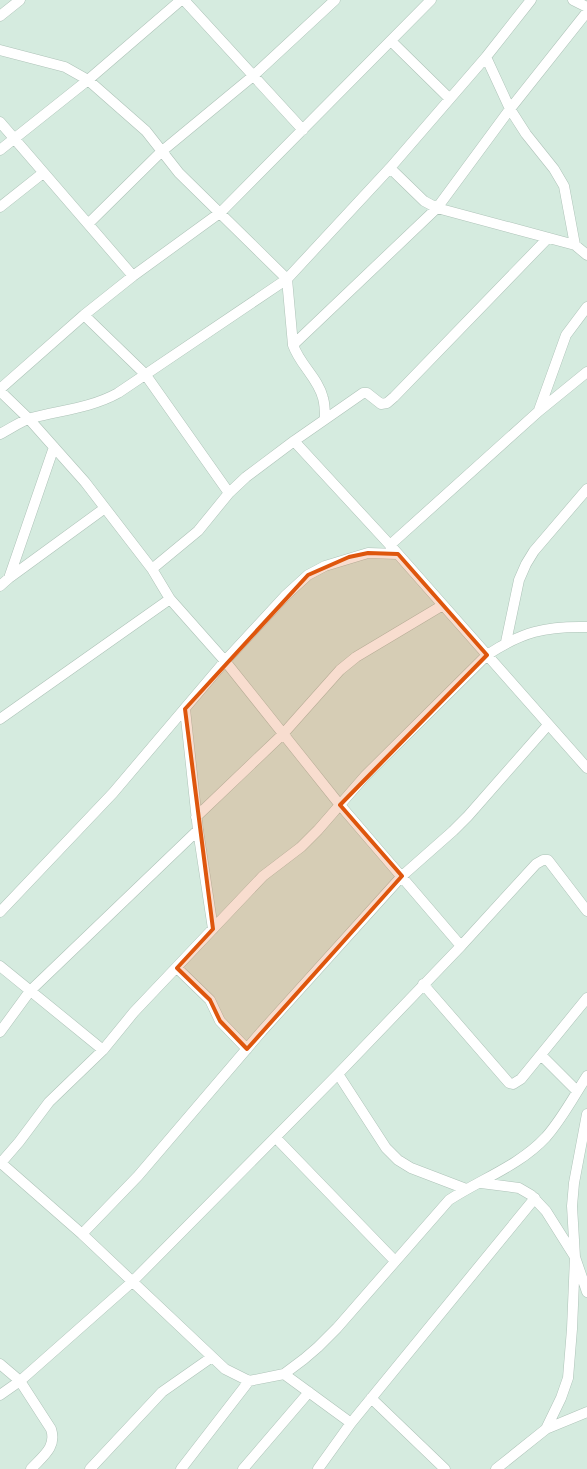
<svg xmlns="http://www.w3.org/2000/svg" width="587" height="1469" viewBox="0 0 587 1469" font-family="'Alegreya Sans',sans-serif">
	<rect width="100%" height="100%" fill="#d5ebdf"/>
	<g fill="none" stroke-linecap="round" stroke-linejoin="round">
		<defs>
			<path id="minor" d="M184,0L303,130
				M573,0L587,7
				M0,16L20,0
				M391,41L449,98
				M0,50L65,67L88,80L146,131L179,173L287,279L293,345C300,365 318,378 323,398C325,405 325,412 325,419
				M486,57L510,109L526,134L554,169L564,186L575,245
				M0,122L133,276
				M0,150L88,80L181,0
				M390,168L424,201L437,208L575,245L587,255
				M0,207L43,173
				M88,224L161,152L253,76L335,0
				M84,315L145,374L229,493
				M293,345L437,208L510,109L587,12
				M0,389L84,315L133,276L221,212L431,0
				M0,391L29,419L85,482L152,569L170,599L225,661L340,805L461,946
				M539,410L566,335L587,307
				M0,434C10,429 21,421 31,418C61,410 91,408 118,393L287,279L390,168L486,57L531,0
				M294,441L390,545L587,768
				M390,545L539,411L587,372
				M152,569L198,531L229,493L246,477L294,441L363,393H367L381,404L387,403L394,397L548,238
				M9,578L54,447
				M0,586L9,578L105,508
				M506,642L519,580L526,564L534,551L587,489
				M185,709L198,830L213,929
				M0,719L170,599
				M196,817L283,734L340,670L356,657L443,605
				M0,912L113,793L225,661L286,595L308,575L325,566L368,553L398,554
				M0,966L103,1050
				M177,968L210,1000L220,1021L247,1049
				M423,984L509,1083L513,1084L521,1079L587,998
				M0,1032L30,991L198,830
				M541,1055L577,1091
				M338,1074L386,1148L398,1160L411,1168L466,1189
				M276,1138L395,1261
				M1,1163L82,1234L225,1369L249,1381L284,1374L304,1359L318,1347L337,1328L449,1200C481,1179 519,1166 546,1137C562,1119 574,1096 587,1076
				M0,1164L19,1142L49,1102L103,1050L134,1012L263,876L301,847L318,830L365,776L487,655C522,632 545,626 587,627
				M481,1183L519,1188L531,1195L546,1211L575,1257L587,1292
				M82,1234L138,1176L262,1031L402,876L453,831L468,816L548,725
				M0,1364L20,1381L51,1429C57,1447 43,1456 31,1469
				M284,1374L351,1423
				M0,1395L20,1381L132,1282L338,1074L461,946L536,864L543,860H548L587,911
				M371,1398L445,1469
				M546,1429L561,1398L568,1378L572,1329L575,1257L572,1206L574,1183L587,1114
				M90,1469L162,1392L212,1357
				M181,1469L249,1381
				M243,1469L309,1392
				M318,1469L351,1423L535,1198
				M496,1469L546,1429L587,1412"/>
		</defs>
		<use href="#minor" stroke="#aec3b8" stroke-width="11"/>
		<use href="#minor" stroke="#fff" stroke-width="10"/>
	</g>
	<path fill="#de560d" fill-opacity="0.2" stroke="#de560d" stroke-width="4" stroke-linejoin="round" d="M368,553L398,554L487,655L340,805L402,876L247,1049L220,1021L210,1000L177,968L213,929L185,709L308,575L349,557Z"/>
</svg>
